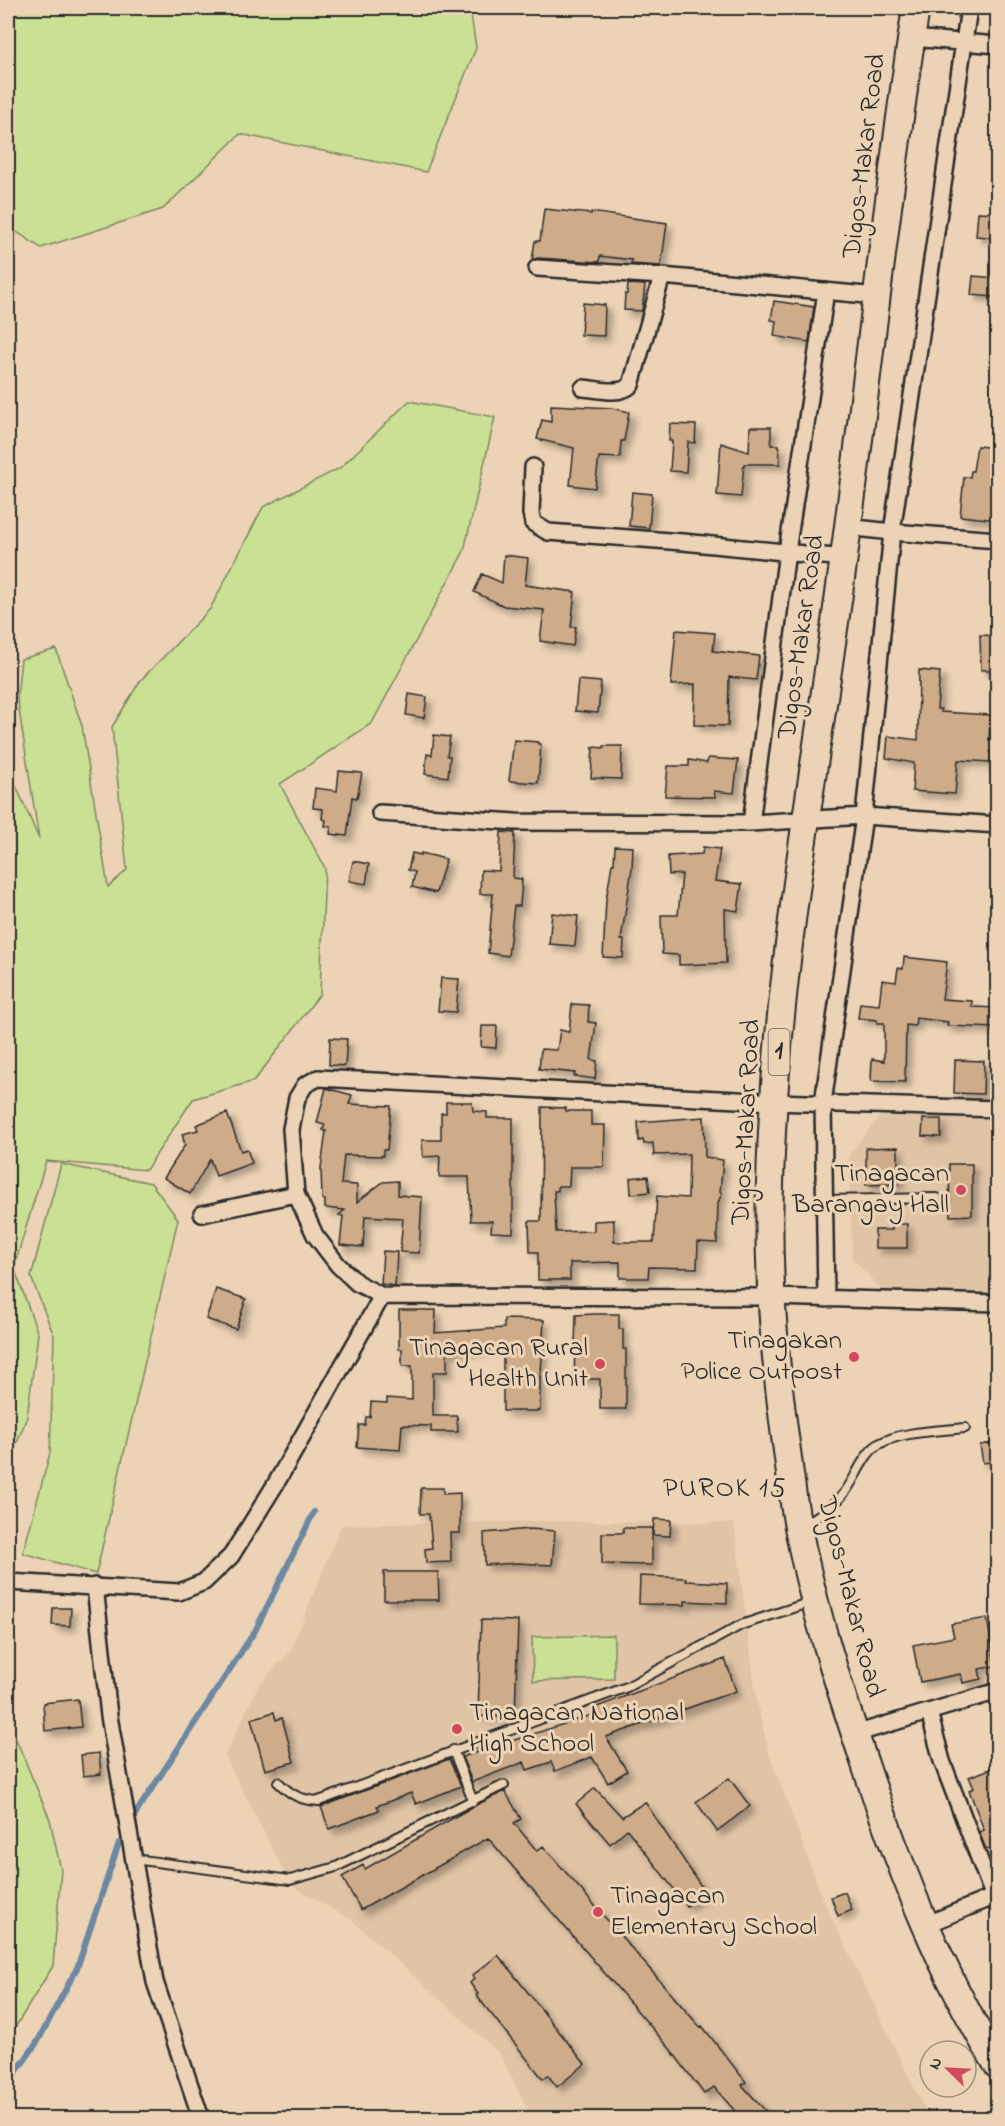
<svg xmlns="http://www.w3.org/2000/svg" width="1005" height="2126" viewBox="0 0 1005 2126" font-family="'Indie Flower',sans-serif">
	<defs>
		<filter id="shadow"><feDropShadow dx="5.5" dy="5.5" stdDeviation="3" flood-color="#0004"/></filter>
	</defs>
	<rect width="100%" height="100%" fill="#edd3b5"/>
	<filter id="ink" filterUnits="userSpaceOnUse"><feTurbulence type="fractalNoise" baseFrequency=".0167" numOctaves="2"/><feDisplacementMap in="SourceGraphic" scale="12" xChannelSelector="R" yChannelSelector="G"/><feConvolveMatrix kernelMatrix="1 2 1 2 8 2 1 2 1" color-interpolation-filters="sRGB"/></filter>
	<g filter="url(#ink)">
		<path fill="#e0c4a6" d="M883,1113L997,1117V1294L882,1290L852,1258L849,1154Z
			M539,1521L734,1523L757,1703L770,1756L825,1904L929,2118H532L500,2054L353,1921L291,1885L225,1756L258,1686L291,1650L341,1525Z"/>
		<path fill="#cae095" stroke="#7a8660" stroke-width="1.5" d="M8,8H470L476,48L426,172L240,134L163,209L41,248L8,226Z
			M409,401L495,417L464,551L372,723L280,784L325,868L320,994L254,1081L193,1099L146,1170L46,1161L14,1267L38,1334L27,1417L8,1466V767L39,839L17,697L21,659L56,649L82,726L108,887L127,870L112,727L140,681L210,609L263,507L340,468Z
			M61,1164L151,1183L178,1219L96,1574L23,1553L50,1453L54,1336L31,1277Z
			M614,1635V1679L533,1681L532,1637Z
			M8,1720L50,1820L61,1870L53,1966L8,2039Z"/>
		<g fill="none" stroke-linecap="round" stroke-linejoin="round">
			<path stroke="#6c88a2" stroke-width="6" d="M136,1813L255,1631L314,1512
				M8,2084L38,2041L77,1968L119,1843"/>
		</g>
		<path fill="#ceab89" stroke="#2b2b2b" stroke-width="1.5" filter="url(#shadow)" d="M544,209L591,214V212L667,223L661,266L631,264L632,260L600,256L599,262L538,258L532,260L535,241H540Z
			M978,212L998,213V238L976,236Z
			M973,276L996,278L994,297L971,295Z
			M628,284L645,285L642,311L624,310L625,294H627Z
			M774,301L814,307L809,342L774,336L776,321L771,320Z
			M583,303L605,305L604,336L581,335Z
			M551,405L612,408L629,412L624,441H621L620,458L599,457L595,488L570,485L574,448L537,439L542,420L551,422Z
			M670,424L696,425L695,443L688,442L686,472L670,471L672,441H669Z
			M750,427H771V445H779L780,464H744L741,497L717,495L721,443L749,452Z
			M977,446L998,448V520L960,516L964,477H970L971,471H973Z
			M632,492L652,494L649,528L629,526Z
			M504,555L528,558L525,585L575,592L571,627H576L573,646L540,641L544,610L504,606L474,592L482,574L502,583Z
			M676,630L715,633L713,651L759,656L756,680L729,677L728,726L694,725L695,684L671,685Z
			M980,635L998,636V670H981Z
			M919,670L940,672L937,709H941V712L991,715L989,740H992L991,762L958,760L955,794L912,791L914,763L886,758L888,736L918,740Z
			M578,680L601,682L598,713L575,711Z
			M409,694L427,697L424,718L406,715Z
			M434,735L450,737L447,756H450L448,777L425,774L427,754L432,755Z
			M514,740L538,742V744H541L538,783L509,781Z
			M604,746H622L621,779L591,778L593,747L604,748Z
			M708,758L738,760L734,793L714,791L715,797L665,796L668,766H689V760L707,763Z
			M339,771L362,773L357,798L352,797L347,836L330,834L331,827L325,826L326,820L322,819L323,809L313,808L315,788L337,791Z
			M501,832L515,833L513,878L522,879L520,906H514L508,956L488,953L493,894H480L481,870L499,871Z
			M615,846L633,847L632,868L621,940H624L623,958L603,957L606,900L612,864H614Z
			M703,847L720,849L715,881L742,884L738,911L725,909L726,963L679,965V955L662,954L661,915H678L682,874L669,875L668,856L702,854Z
			M412,853L421,855V853L446,859L436,893L412,887L415,872L408,870Z
			M353,861L369,864L366,884L349,881Z
			M552,913L578,916L575,946L549,944Z
			M904,957L947,962L942,999L972,1001V1007L998,1008V1028L947,1026L948,1022L916,1018L915,1026L906,1025L905,1082L871,1081L872,1059L884,1061V1023H877V1020L858,1018L860,1003L879,1005L882,980L896,982L898,968L903,969Z
			M441,978L459,979L456,1012L438,1011Z
			M572,1004L589,1005L588,1022L596,1023L591,1060L597,1061L595,1079L574,1076L575,1073L539,1069L541,1049L557,1050L560,1030L569,1032Z
			M482,1026H497L496,1048L481,1047Z
			M330,1038L347,1039L345,1066L329,1065Z
			M955,1060L984,1061L983,1094L954,1093Z
			M326,1088L352,1095L349,1104L391,1106L387,1150H383V1156L344,1155L341,1184L357,1185V1202L383,1182L398,1181V1195L422,1197L419,1253L400,1252L403,1218L365,1216L363,1247L340,1245L343,1216L339,1215L345,1210L325,1208V1200L322,1199L321,1168L326,1131L323,1130L325,1125L317,1123Z
			M446,1102H472L473,1111L487,1112V1118H513V1233L491,1232L492,1221H471L469,1177H439L440,1156L423,1157L422,1140H441V1113H446Z
			M542,1107L566,1108V1111H591V1125H605L604,1167H570L569,1186H558V1191H554L556,1232L594,1231V1221L614,1220V1242H654L657,1196L688,1198L689,1154L654,1155L653,1143L644,1144L643,1140L639,1141L638,1122L704,1117L705,1157L723,1160L720,1192L722,1193L718,1203L717,1243L698,1242L697,1268L649,1267L648,1278H620V1262L570,1263V1280H538V1252H530L529,1221H541Z
			M227,1113L241,1151L247,1149L252,1163L216,1176L210,1159L190,1194L164,1178L185,1145L182,1134L198,1130L196,1125Z
			M923,1119H941V1137L922,1136Z
			M898,1147V1184L866,1185V1148Z
			M949,1164H972V1215L950,1216Z
			M648,1176L650,1192L631,1194L630,1178Z
			M892,1224H907V1248H875V1230H892Z
			M383,1251L397,1252L395,1286L381,1284Z
			M216,1289L246,1299L236,1329L206,1319Z
			M399,1310H436L435,1333L504,1328V1319L544,1320L541,1373H540V1411H503V1348L447,1352V1372H433V1416H457L458,1432H431V1426L402,1425L400,1450L357,1447L359,1425H365L366,1417H370L371,1402L387,1403V1398L412,1400V1366H402V1349H399Z
			M594,1314H619V1329H623V1349H626V1409H600V1379H574L576,1315Z
			M998,1442V1461L983,1463L980,1445Z
			M421,1488H443V1494L460,1493V1533H450L451,1562L426,1563L425,1549L432,1548L429,1514H420Z
			M654,1519L671,1520L670,1536L653,1535Z
			M623,1528H652V1565L602,1564V1533H623Z
			M530,1529L555,1531L552,1565L518,1563L485,1565L484,1533Z
			M384,1572H438L439,1600H384Z
			M640,1576L686,1578V1581L727,1583V1603L685,1601V1605L639,1604Z
			M53,1608H71L70,1626L52,1625Z
			M987,1618L995,1666L979,1669L981,1679L963,1683L961,1674L920,1682L913,1645L954,1637L951,1624Z
			M481,1620L518,1621L515,1717L478,1716Z
			M725,1659L736,1691L606,1737L627,1771L608,1783L592,1757L555,1771L551,1762L527,1770L524,1762L472,1782L462,1757L595,1714L594,1708Z
			M78,1699L81,1727L45,1731L43,1703Z
			M274,1712L276,1720L282,1718L294,1762L265,1770L251,1719Z
			M99,1753L101,1774L83,1776L81,1755Z
			M449,1759L461,1786L416,1804L411,1793L377,1806L379,1810L329,1829L321,1807Z
			M998,1766V1861H996L991,1848L986,1849L979,1832L984,1830L969,1790L974,1788L969,1777Z
			M729,1778L750,1806L717,1831L696,1802Z
			M595,1788L622,1817L645,1802L705,1892L687,1906L627,1829L610,1844L576,1804Z
			M505,1791L521,1819L514,1823L537,1851L543,1846L700,2027L702,2026L746,2082L742,2085L772,2118H741L714,2087L704,2094L671,2050L488,1838L361,1910L342,1877L363,1865L365,1869L472,1807Z
			M845,1892L852,1910L838,1916L831,1897Z
			M498,1955L585,2064L557,2087L548,2075L543,2079L476,1995L478,1994L470,1983L474,1979L472,1976Z"/>
		<g fill="none" stroke-linecap="round" stroke-linejoin="round">
			<defs>
				<path id="service" d="M825,1200L937,1198
					M802,1527C816,1516 834,1507 845,1492C856,1478 863,1454 879,1444C901,1431 940,1431 965,1428
					M453,1750L473,1801
					M278,1782C291,1795 300,1800 319,1801L627,1687L741,1625L811,1602
					M134,1859L290,1880L336,1867L504,1785"/>
				<path id="minor" d="M911,38L998,45
					M537,268L662,276L877,296
					M583,388C598,389 619,396 631,385L662,276
					M533,467L531,513L533,523L548,532L683,542L844,558
					M847,527L892,532L998,540
					M380,813L515,822L751,823L864,816L998,825
					M751,823L787,552L826,291
					M998,1109L774,1102L318,1078L305,1085L297,1098L291,1129L296,1194L315,1235L338,1265L357,1283L382,1296L772,1297L998,1303
					M202,1214L296,1194
					M826,1299L823,1103L864,816L892,532L969,8
					M8,1582L179,1592L204,1582L231,1556L275,1485L382,1296
					M95,1586L109,1716L155,1982L201,2118
					M929,1712L942,1761L998,1908
					M855,1734L998,1691
					M925,1925L993,1897"/>
				<path id="trunk" d="M916,8C887,192 868,379 843,564C816,770 775,976 770,1184C767,1276 775,1368 788,1458C791,1483 794,1508 799,1532C815,1615 842,1696 869,1776C903,1876 942,1975 998,2066"/>
			</defs>
			<use href="#service" stroke="#2b2b2b" stroke-width="12"/>
			<use href="#minor" stroke="#2b2b2b" stroke-width="20"/>
			<use href="#trunk" stroke="#2b2b2b" stroke-width="30"/>
			<use href="#service" stroke="#edd3b5" stroke-width="8"/>
			<use href="#minor" stroke="#edd3b5" stroke-width="15"/>
			<use href="#trunk" stroke="#edd3b5" stroke-width="26"/>
		</g>
	</g>
	<g fill="#d1495b" stroke="#edd3b5" stroke-width="2">
		<circle cx="961" cy="1190" r="6"/>
		<circle cx="854" cy="1357" r="6"/>
		<circle cx="600" cy="1364" r="6"/>
		<circle cx="457" cy="1729" r="6"/>
		<circle cx="598" cy="1912" r="6"/>
	</g>
	<g text-anchor="middle" dominant-baseline="central" stroke-width="6" stroke-linejoin="round" paint-order="stroke">
		<rect fill="#edd3b5" stroke="#655d54" stroke-width="1.5" x="768.5" y="1029" width="21" height="46" rx="4.5"/>
		<g font-size="26" font-weight="bold" fill="#2b2b2b">
			<text x="779" y="1052">1</text>
		</g>
		<g font-size="27" fill="#2b2b2b" stroke="#edd3b5">
			<text transform="translate(865 156) rotate(-83)">Digos-Makar Road</text>
			<text transform="translate(802 637) rotate(-82)">Digos-Makar Road</text>
			<text transform="translate(747 1122) rotate(-87)">Digos-Makar Road</text>
			<text transform="translate(850 1597) rotate(76)">Digos-Makar Road</text>
		</g>
		<g font-size="27" fill="#2b2b2b" stroke="#edd3b5" text-anchor="end">
			<text x="949" y="1174">Tinagacan<tspan x="949" dy="31">Barangay Hall</tspan></text>
			<text x="842" y="1341">Tinagakan<tspan x="842" dy="31">Police Outpost</tspan></text>
			<text x="588" y="1348">Tinagacan Rural<tspan x="588" dy="31">Health Unit</tspan></text>
			<text x="469" y="1713" text-anchor="start">Tinagacan National<tspan x="469" dy="31">High School</tspan></text>
			<text x="610" y="1896" text-anchor="start">Tinagacan<tspan x="610" dy="31">Elementary School</tspan></text>
		</g>
		<g font-size="28" letter-spacing="1.5" fill="#2b2b2b" stroke="#edd3b5">
			<text x="725" y="1489">PUROK 15</text>
		</g>
	</g>
	<rect width="1005" height="2126" fill="none" stroke="#edd3b5" stroke-width="30"/>
	<rect x="15" y="15" width="975" height="2096" fill="none" stroke="#2b2b2b" stroke-width="2" filter="url(#ink)"/>
	<g transform="translate(948 2069) rotate(294)"><circle r="28" fill="#edd3b5" stroke="#9f907e" stroke-width="1.5"/>
	<path d="M0-4.5L10 22L0 15L-10 22Z" fill="#d1495b"/>
	<text y="-9" font-size="16" font-weight="bold" text-anchor="middle" fill="#2b2b2b">N</text>
	</g>
</svg>
